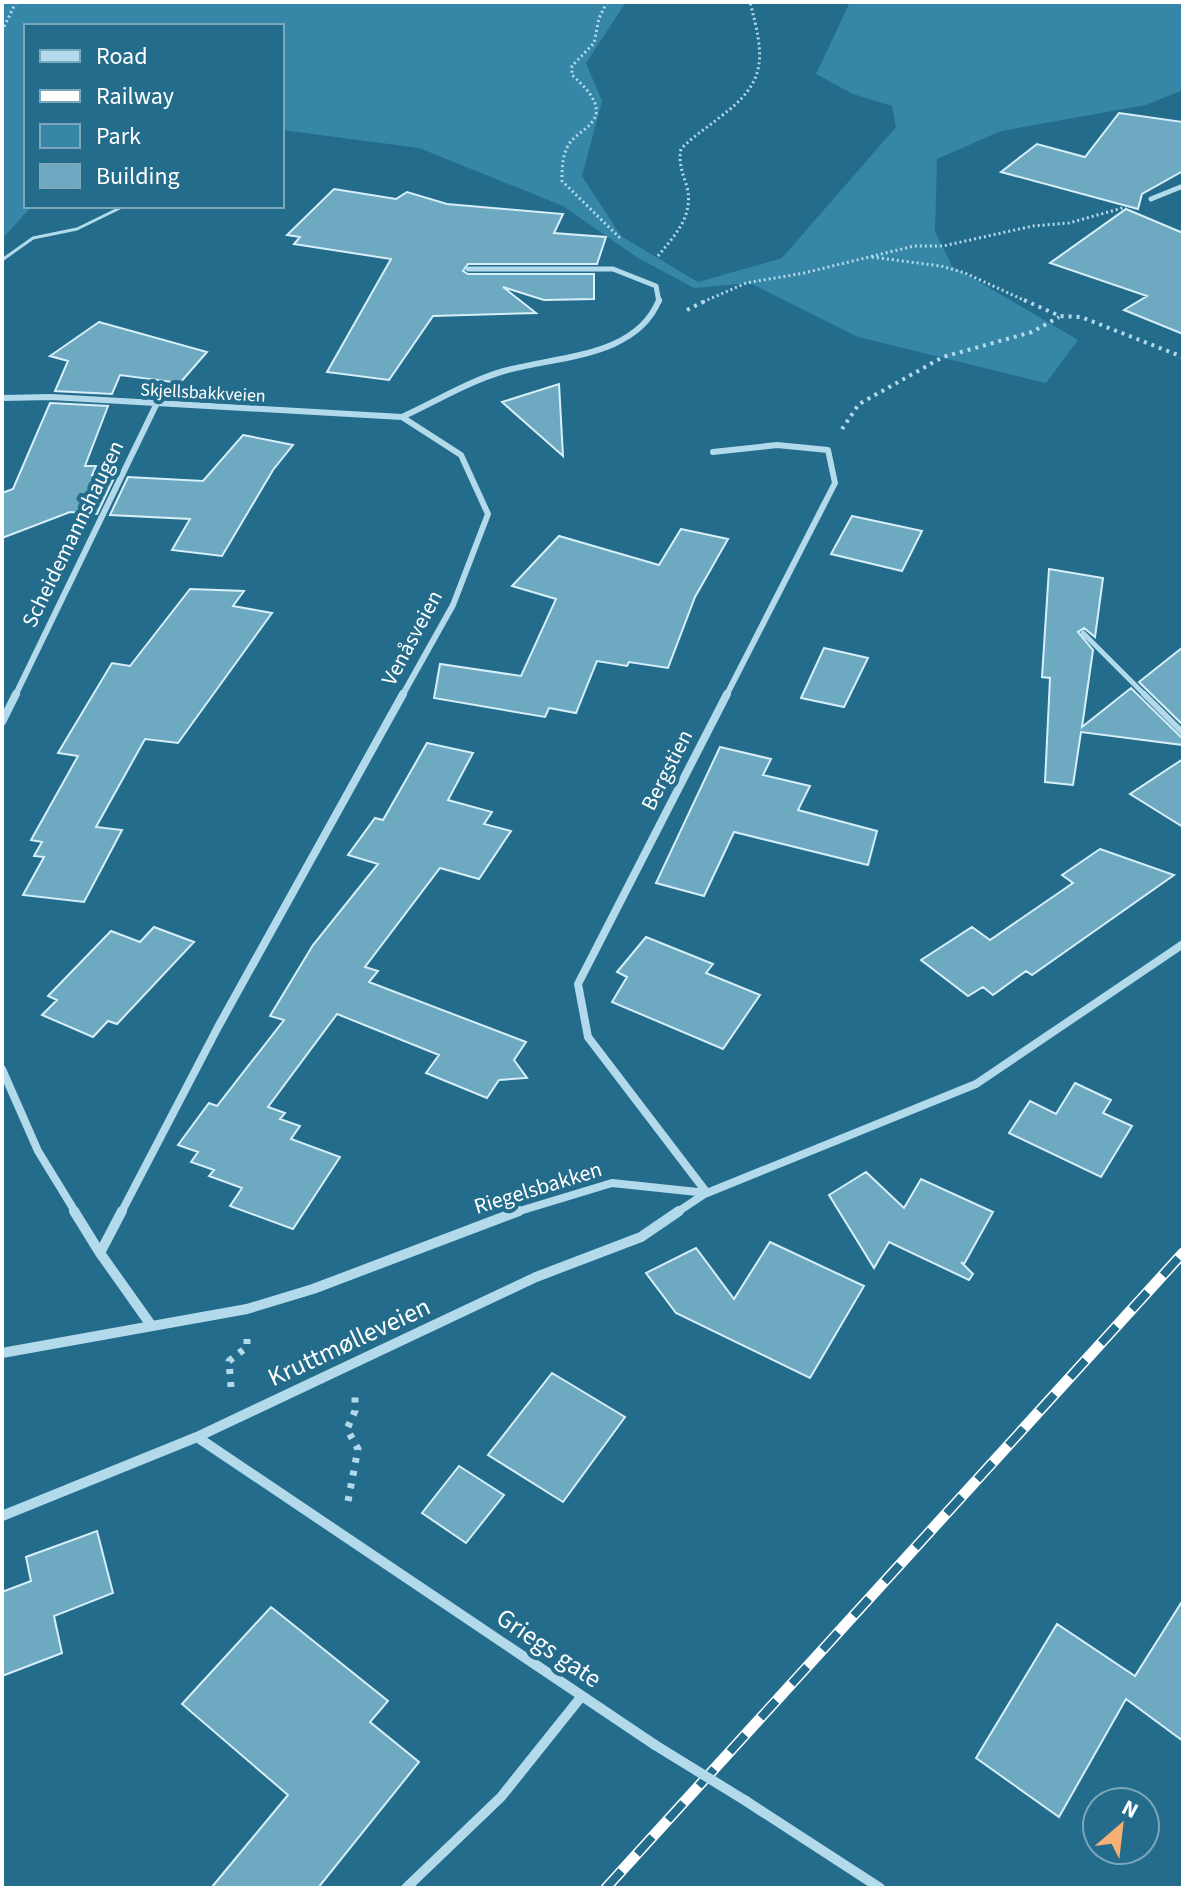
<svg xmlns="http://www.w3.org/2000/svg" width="1185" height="1890" viewBox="0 0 1185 1890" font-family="'Source Sans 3',sans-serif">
	<rect width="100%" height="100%" fill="#246c8c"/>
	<path fill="#3586a7" d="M2,2H626L586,63L602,101L582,176L621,236L698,282L782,258L896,127L892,106L853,94L816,74L850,2H1183V90L1146,105L1001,131L937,159L935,232L952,266L1078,340L1046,383L858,337L750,283L694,288L638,258L563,206L419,148L282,130V26H26V206H32L2,239Z"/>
	<path fill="#6da9c1" stroke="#d7eff8" stroke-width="2" d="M1119,113L1183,122V171L1142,194L1138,209L1001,172L1037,144L1085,157Z
		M334,189L396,199L407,192L447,204L563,214L554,233L606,237L597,264H468L463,271L468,274H594V299L544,300L503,287L536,313L433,316L389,380L327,372L391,259L294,244L300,237L287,235Z
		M1126,209L1183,233V334L1124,310L1147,296L1050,263Z
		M99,322L207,352L180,383L120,375L112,394L55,391L68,361L50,356Z
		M559,384L563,456L502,402Z
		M50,403L108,406L85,466H96L92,475L115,476L97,514L70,512L2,538V493L13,489Z
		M243,435L293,445L273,470L222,556L172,550L190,519L110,515L128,477L203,481Z
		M852,516L922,531L902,571L831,554Z
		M681,529L728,539L695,597L668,668L629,662L627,666L597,661L576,713L549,708L545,717L434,698L440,664L521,676L556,599L512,586L559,536L659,565Z
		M1049,569L1103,578L1095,637L1084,628L1078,632L1093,650L1082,727L1131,688L1183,739V745L1081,732L1073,785L1045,782L1050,678L1042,677Z
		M190,589L244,591L233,606L272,613L178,743L145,739L96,827L122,830L84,902L23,895L44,857L34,856L42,842L31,840L78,756L58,753L112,663L130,666Z
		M1183,647V725L1139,682Z
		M824,648L868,658L844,707L801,698Z
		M427,743L473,753L448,800L492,812L484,824L511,831L479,879L440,868L365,967L378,971L369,982L526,1042L514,1060L527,1078L499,1080L487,1098L426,1073L439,1055L337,1014L268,1107L285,1113L280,1119L300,1126L291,1139L340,1157L293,1229L230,1206L242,1188L209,1176L214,1170L191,1162L198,1152L178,1145L209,1103L217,1106L284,1020L270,1016L313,945L378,864L348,855L375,818L383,820Z
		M720,747L771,759L763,775L810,786L798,810L877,831L868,865L734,832L704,896L656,883Z
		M1183,759V827L1130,794Z
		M1100,849L1174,875L1032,975L1026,971L993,995L983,987L968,996L921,960L972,927L990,940L1073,883L1062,875Z
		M154,927L194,942L117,1024L108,1021L93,1037L42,1015L57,1000L48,996L111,931L140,942Z
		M646,937L713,964L706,973L760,995L723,1049L612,1002L627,977L617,972Z
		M1075,1083L1111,1100L1103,1113L1132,1126L1101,1177L1009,1133L1030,1101L1056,1114Z
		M866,1172L904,1208L921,1179L993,1212L964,1264L961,1262L973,1274L969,1280L889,1242L874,1268L829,1195Z
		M770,1242L864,1286L810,1378L676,1313L646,1273L696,1248L734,1299Z
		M552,1373L625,1417L563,1502L488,1455Z
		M459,1466L504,1495L466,1543L422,1513Z
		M97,1531L113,1593L54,1616L62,1653L2,1676V1592L31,1581L26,1557Z
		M1183,1600V1741L1126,1699L1059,1817L976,1758L1057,1624L1135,1676Z
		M271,1607L388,1701L370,1722L419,1762L318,1888H211L288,1795L182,1704Z"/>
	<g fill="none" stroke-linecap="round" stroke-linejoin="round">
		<path stroke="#b2daeb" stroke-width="3" stroke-dasharray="2 3" stroke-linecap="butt" d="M607,2L599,18L594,43L572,66V75C583,85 606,106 592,122C585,131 575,135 569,144C562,156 562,168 562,181L622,240
			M2,31L16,2
			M658,256C675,235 694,216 687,187C683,174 678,163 681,149C693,136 707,128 720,117C769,81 764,56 750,2
			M872,257L941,266L965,273L1028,302
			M703,302L746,283L804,273L914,246H943L1033,226L1069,223L1126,207"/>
		<path stroke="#b2daeb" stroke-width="4" stroke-dasharray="3 5" stroke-linecap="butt" d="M1024,300L1060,316L1081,317L1183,357
			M687,310L707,300
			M842,429L859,404L943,357L1032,332L1059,317"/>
		<path stroke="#b2daeb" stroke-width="7" stroke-dasharray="5 8" stroke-linecap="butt" d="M231,1387L229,1361L247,1347V1338
			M348,1501L358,1449L347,1429L355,1411V1397"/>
		<path stroke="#b2daeb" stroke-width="3" d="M2,260L33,238L77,229L124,206"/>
		<path stroke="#b2daeb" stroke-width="5" d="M1083,633L1146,696"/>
		<path stroke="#b2daeb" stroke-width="6" d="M1144,694L1183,733"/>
		<path stroke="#b2daeb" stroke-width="5" d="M1151,199L1183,186
			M468,269H613L656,286L659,302"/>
		<path stroke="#b2daeb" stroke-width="6" d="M2,398L51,397L402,417
			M713,452L777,445L828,450L835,483L726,696
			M15,696L156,405
			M402,696L453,605L488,514L461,455L402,417C435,402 469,381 504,371C556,356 636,358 659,300"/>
		<path stroke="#b2daeb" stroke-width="8" d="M2,722L16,694
			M2,1069L38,1151L76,1213
			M707,1193L588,1037L578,984L727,694
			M121,1213L218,1027L403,694
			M513,1213L612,1183L707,1193L976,1084L1183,944
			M676,1213L706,1193"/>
		<path stroke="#b2daeb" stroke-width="10" d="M74,1211L100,1253
			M122,1211L100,1253L151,1325
			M2,1353L247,1309L313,1289L519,1211
			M197,1437L655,1745
			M2,1516L197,1437L536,1277L641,1237L679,1211
			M746,1801L880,1888
			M406,1888L501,1797L581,1697"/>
		<defs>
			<path id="rail" d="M606,1888L1183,1253"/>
		</defs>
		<use href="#rail" stroke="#fff" stroke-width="11"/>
		<use href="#rail" stroke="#246c8c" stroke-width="8" stroke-dasharray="23" stroke-linecap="butt"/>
		<path stroke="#b2daeb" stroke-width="10" d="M655,1745L746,1801"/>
	</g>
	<g text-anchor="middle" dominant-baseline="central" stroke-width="8" stroke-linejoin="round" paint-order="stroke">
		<g font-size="18" fill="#fff" stroke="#246c8c">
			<text transform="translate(203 393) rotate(3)">Skjellsbakkveien</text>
		</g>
		<g font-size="22" fill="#fff" stroke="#246c8c">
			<text transform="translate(73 534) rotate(-64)">Scheidemannshaugen</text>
			<text transform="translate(412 638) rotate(-62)">Venåsveien</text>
			<text transform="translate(667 770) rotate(-63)">Bergstien</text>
			<text transform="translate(538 1188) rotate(-17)">Riegelsbakken</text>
		</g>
		<g font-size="26" fill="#fff" stroke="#246c8c">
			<text transform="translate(349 1342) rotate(-25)">Kruttmølleveien</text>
			<text transform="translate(549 1648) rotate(34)">Griegs gate</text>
		</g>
	</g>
	<rect width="1185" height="1890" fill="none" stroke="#ffffff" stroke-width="8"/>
	<rect x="24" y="24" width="260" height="184" fill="#246c8c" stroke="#7ca7ba" stroke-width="2"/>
	<rect x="40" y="50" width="40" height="12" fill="#b2daeb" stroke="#7ca7ba" stroke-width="2"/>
	<text x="96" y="64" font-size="24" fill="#ffffff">Road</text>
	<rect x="40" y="90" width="40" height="12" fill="#ffffff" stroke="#7ca7ba" stroke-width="2"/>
	<text x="96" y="104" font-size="24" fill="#ffffff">Railway</text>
	<rect x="40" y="124" width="40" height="24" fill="#3586a7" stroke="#7ca7ba" stroke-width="2"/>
	<text x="96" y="144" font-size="24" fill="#ffffff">Park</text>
	<rect x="40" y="164" width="40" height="24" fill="#6da9c1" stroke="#7ca7ba" stroke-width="2"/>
	<text x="96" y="184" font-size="24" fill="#ffffff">Building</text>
	<g transform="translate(1121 1826) rotate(28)"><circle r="38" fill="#246c8c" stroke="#7ca7ba" stroke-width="2"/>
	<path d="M0-6L14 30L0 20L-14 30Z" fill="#f6af75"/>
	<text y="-12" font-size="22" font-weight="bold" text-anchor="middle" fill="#ffffff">N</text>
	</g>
</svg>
